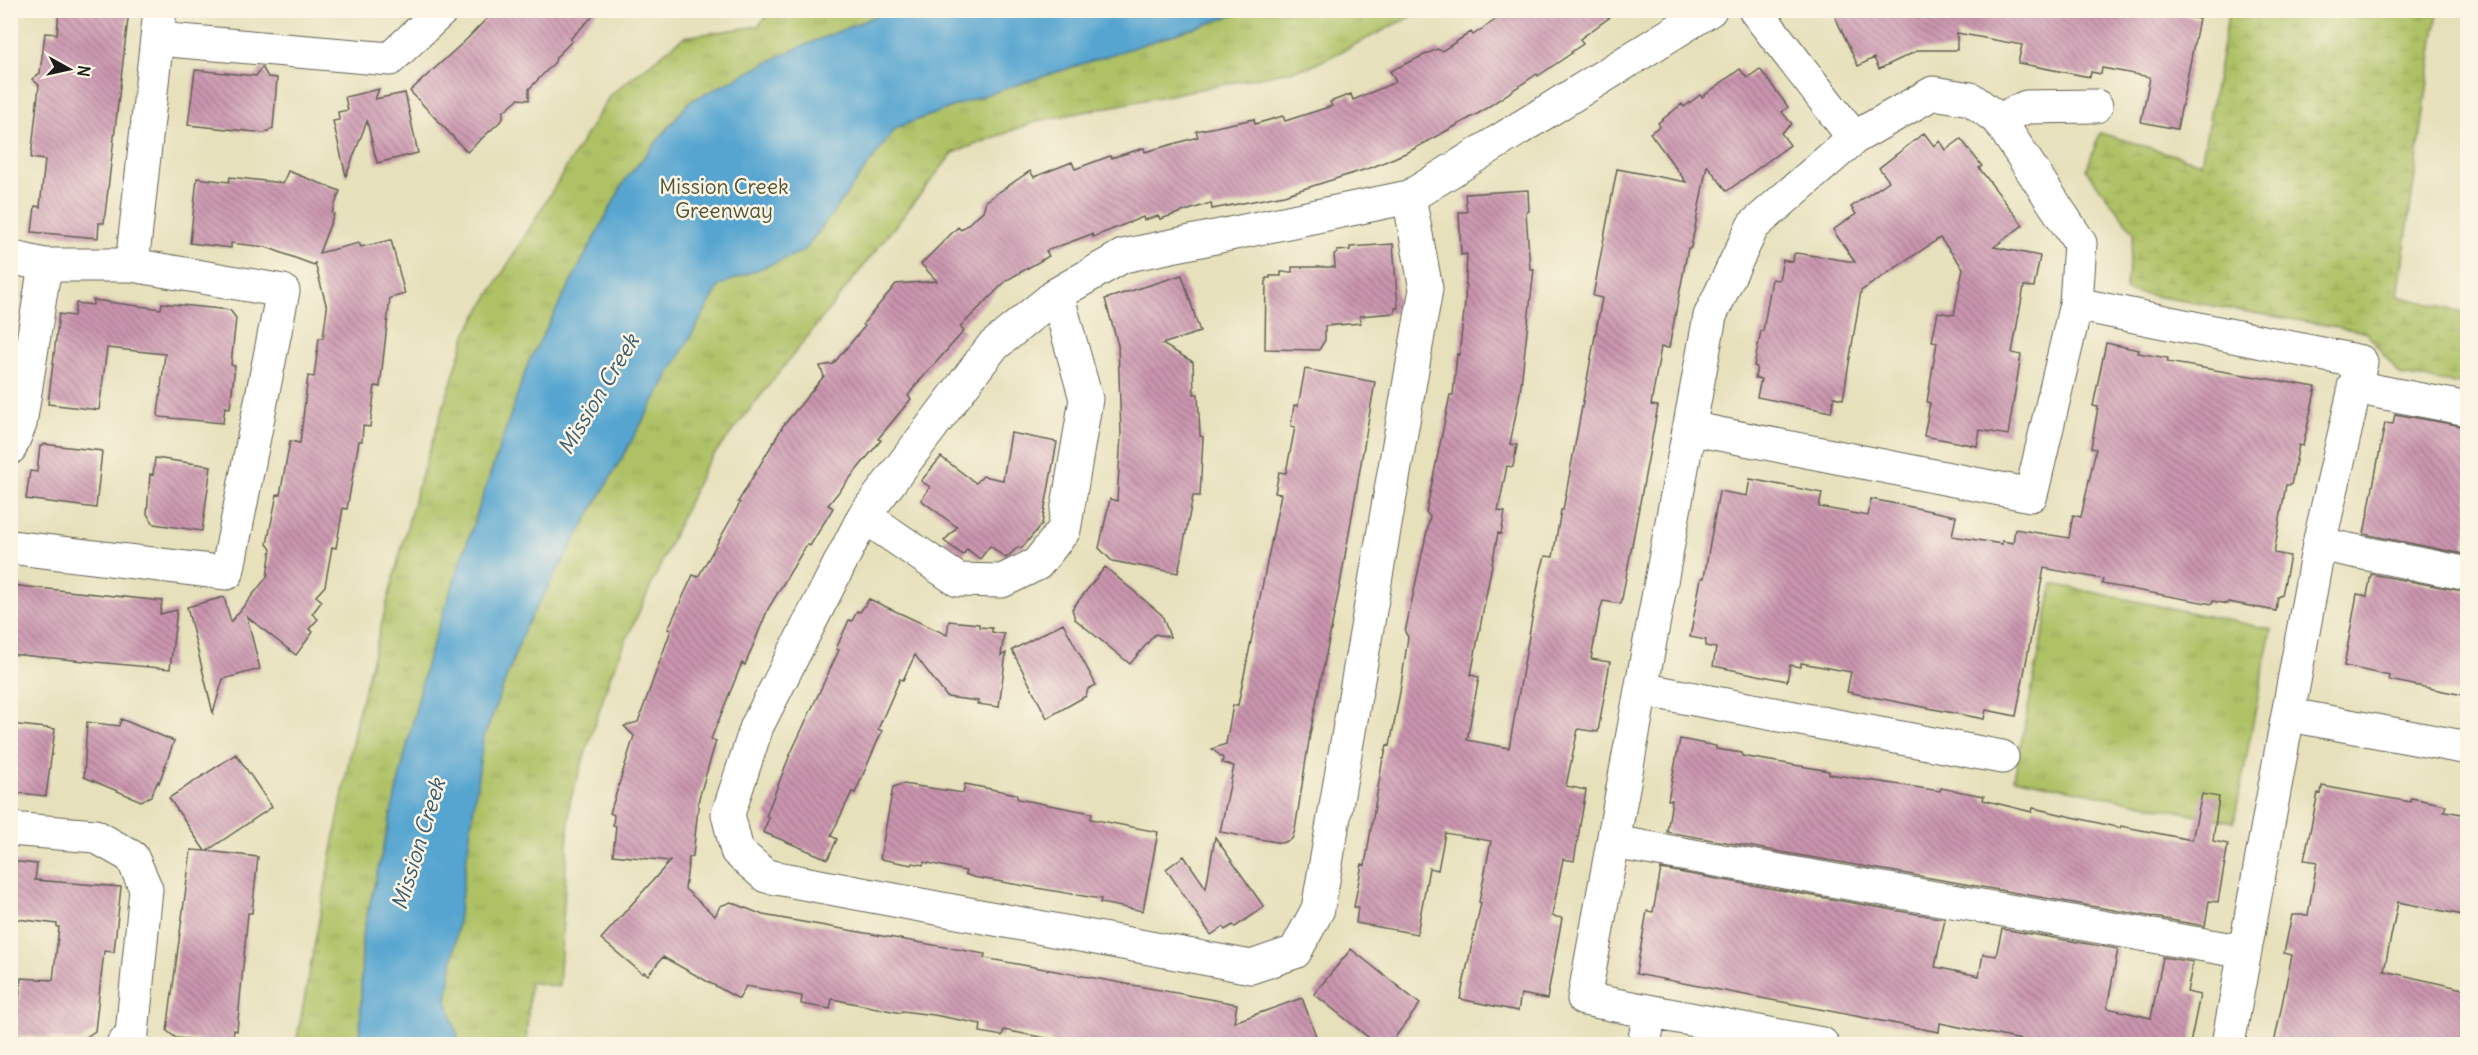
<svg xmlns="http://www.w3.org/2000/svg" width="2478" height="1055" viewBox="0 0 2478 1055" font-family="Delius,sans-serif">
	<defs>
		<pattern id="wetland-marsh" width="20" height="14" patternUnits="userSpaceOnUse" patternTransform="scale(1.5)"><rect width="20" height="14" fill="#aec165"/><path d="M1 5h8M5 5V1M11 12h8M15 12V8" fill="none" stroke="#95a557"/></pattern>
		<pattern id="park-tufts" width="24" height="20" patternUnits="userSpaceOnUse" patternTransform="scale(1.5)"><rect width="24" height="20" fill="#aec165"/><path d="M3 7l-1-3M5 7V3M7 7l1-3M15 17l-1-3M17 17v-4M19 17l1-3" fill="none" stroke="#95a557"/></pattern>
		<pattern id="building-back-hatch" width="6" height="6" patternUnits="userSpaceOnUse" patternTransform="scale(1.5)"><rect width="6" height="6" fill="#ca95af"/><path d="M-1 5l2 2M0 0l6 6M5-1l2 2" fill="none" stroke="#a3798e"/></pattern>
	</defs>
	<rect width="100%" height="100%" fill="#fcf5e5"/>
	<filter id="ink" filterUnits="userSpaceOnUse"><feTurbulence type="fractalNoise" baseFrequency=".0167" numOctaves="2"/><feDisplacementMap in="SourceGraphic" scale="12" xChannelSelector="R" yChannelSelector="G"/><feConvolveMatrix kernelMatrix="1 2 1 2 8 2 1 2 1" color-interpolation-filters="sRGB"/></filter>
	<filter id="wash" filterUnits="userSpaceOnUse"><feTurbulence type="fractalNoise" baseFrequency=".008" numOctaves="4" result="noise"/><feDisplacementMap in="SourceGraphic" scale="24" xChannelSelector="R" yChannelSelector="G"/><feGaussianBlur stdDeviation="1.35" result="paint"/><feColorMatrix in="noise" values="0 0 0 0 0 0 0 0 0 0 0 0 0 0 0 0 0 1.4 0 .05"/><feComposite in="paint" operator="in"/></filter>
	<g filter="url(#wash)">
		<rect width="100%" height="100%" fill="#e6e0bb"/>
		<path fill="url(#wetland-marsh)" stroke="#656e40" stroke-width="1.5" d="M2229,11H2438L2398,296L2467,313V385L2400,375L2366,332L2125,291L2134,232L2086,170L2100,133L2201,163Z"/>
		<path fill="url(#park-tufts)" stroke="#656e40" stroke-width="1.5" d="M772,11H1422L1310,67L1038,121L953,153L705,466L611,674L570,801L559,987L530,982L526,1044H296L357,717L416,493L467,332L610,95L684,37L758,26Z
			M2053,584L2271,629L2234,822L2014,778Z"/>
		<path fill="#57a5d0" stroke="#3a6076" stroke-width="1.5" d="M888,11H1247L976,98L896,128L804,251L720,285L525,628L483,740L447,1001L460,1044H360L362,937L427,661L528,363L625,180L689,102L788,52Z"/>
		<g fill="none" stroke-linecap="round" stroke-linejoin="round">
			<path stroke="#57a5d0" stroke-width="8" d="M354,1044L353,1042L368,1032"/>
		</g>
		<g id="blocks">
			<path fill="url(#building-back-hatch)" d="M59,10H129L104,223H99L98,238L32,232L35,206L40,207L45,160L31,158L39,85L32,79L40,73L45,33L57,34Z
				M495,10H599L570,39L572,41L556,57L555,62L529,89V100L518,99L503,112V119L467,152L410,91L467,39Z
				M1510,10H1620L1580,39L1583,44L1571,52L1572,53L1538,76L1537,74L1479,113L1410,151L1373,167L1284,195L1212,209L1211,203L1160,219L1158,216L1144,220L1143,217L1093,237L1092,234L1046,251L1049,256L1007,280L960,327L964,331L915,386L908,396L911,399L878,439L881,440L828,505L833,508L810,546L807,544L768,609L745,665L742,663L711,739L716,741L699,798L693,856L689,858L685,889L715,916L720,906L731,902L763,915L985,954L984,958L1237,1004L1234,1022L1302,998L1319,1044H1050L1051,1039L1004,1030L1002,1036L980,1032L981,1024L934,1015L902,1011L901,1013L832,999L830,1009L801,1004L802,996L746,986L739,999L663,957L648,975L644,972L643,974L601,939L670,861L613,855L616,826L613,825L614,815L610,813L634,736L624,726L638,722L671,630L668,629L693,575L698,577L740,503L738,502L783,426L824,376L820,366L833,364L865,326L863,324L896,284L937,281L921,264L958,227L961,230L983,211L986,201L1030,171L1034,177L1072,162L1075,169L1110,156L1111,158L1144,148L1145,152L1198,137L1196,131L1254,119L1255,124L1283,116L1285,121L1332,106L1330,102L1351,94L1353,100L1396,82L1390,71L1437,49L1442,51L1471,32L1473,35Z
				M1832,10H2186L2185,16L2199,19L2177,129L2141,122L2150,77L2102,68L2101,74L2091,72L2090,77L2018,63L2022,45L1957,33V50H1919L1879,69L1874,58L1858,66Z
				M262,67L268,77L277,78L273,128L265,133L188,125L195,70L256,76Z
				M1740,69L1747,78L1760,69L1788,107L1782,112L1792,124L1781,133L1790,145L1727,191L1707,165L1691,248H1688L1669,348L1661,347L1651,405L1658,406L1621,604L1603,601L1600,611L1591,659L1610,662L1598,732L1578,729L1566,786L1586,790L1574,861L1563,859L1552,916L1562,918L1547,999L1521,994L1518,1011L1460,999L1481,903L1479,902L1491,841L1445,833L1438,870L1429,868L1417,934L1356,923L1358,907H1354L1362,864L1365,865L1383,758H1384L1387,745L1390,746L1400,692L1408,637L1405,632L1430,517L1426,512L1450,395H1453L1457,354L1459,355L1465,303L1467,254L1461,255L1459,212H1467L1465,194L1528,190L1529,211L1526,212L1530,269H1534L1520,393L1510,444L1517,445L1513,467L1507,466L1498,511L1505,512L1501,534L1498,533L1471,675L1479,677L1467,740L1509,748L1540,574L1545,556L1553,557L1561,510H1563L1602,298L1593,296L1617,169L1686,182L1650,133L1660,126L1658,123L1682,104L1684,107L1700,95L1702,97Z
				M379,89L375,99L405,93L418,153L377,163L367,121L346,176L333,121L339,120L338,112L348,110L345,97Z
				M1924,133L1934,146L1940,141L1946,150L1961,139L1982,166L1979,168L2023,225L1994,247L2040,256L2034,287L2024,286L2012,353L2021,355L2008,435L1980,430L1977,446L1924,436L1930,403L1927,402L1937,342L1932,341L1938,312L1954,315L1963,268L1940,238L1861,291L1843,399L1834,397L1831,412L1757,397L1761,379L1755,378L1757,367L1754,366L1761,331H1763L1772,279L1779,280L1783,260L1793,262L1794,254L1796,253L1855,262L1833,230L1856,214L1851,207L1889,181L1879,168Z
				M288,171L340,191L332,213L334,214L319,253L359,243L361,247L391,240L405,294L390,298L380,387L375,386L370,427L363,426L362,441H359L347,509L343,508L336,548L332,547L325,586L316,596L322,601L312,614L318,619L309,629L313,632L296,655L247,617L260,669L223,679L213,713L187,607L224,597L231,622L267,577L271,549L267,544L277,494L280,495L290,441L300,443L308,376L314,377L319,338H323L327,308L315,263L314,265L266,247L231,243V248L190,243L197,178L229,182L230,177L283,183Z
				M1393,244L1398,308H1395V313L1360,316L1361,323L1325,326V340L1319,350L1265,349L1266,278H1270V276H1281V272H1292V267H1335L1334,254L1337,253V251L1350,250V247Z
				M1182,275L1200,332L1162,344L1193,362L1194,394H1198L1200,436L1203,437L1200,496H1193L1178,573L1112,561L1099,548L1110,499L1117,501L1121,434L1118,345L1105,299Z
				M93,300L161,309L162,303L230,310L236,318L231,365L235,366L230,408L225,407L223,423L160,417L158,415L165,354L107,348L99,410L48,404L59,314L74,316L76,303L93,305Z
				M2106,343L2139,350L2138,353L2168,358L2167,362L2316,387L2303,446L2299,445L2291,485H2286L2274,553L2290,556L2282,595L2278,597L2276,611L2228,602V604L2213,601L2212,604L2102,584L2103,579L2044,568L2016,716L1986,710L1984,719L1847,692L1851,672L1801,663V667L1790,665L1787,681L1713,666L1716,648L1705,646L1706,640L1690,637L1701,578H1704L1719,491L1747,496L1750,479L1822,493L1819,507L1868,516L1871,499L1956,516L1952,536L2002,544V541L2013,543L2015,529L2069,538L2073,515L2081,517L2096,449L2091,448L2098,407L2093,406Z
				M1305,369L1375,382L1340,585L1310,734L1295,830L1292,839L1282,843L1220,832L1234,766L1222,763L1223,758L1212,749L1226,744L1233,705H1238L1281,494L1275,493L1279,472L1286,473L1295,427L1291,426L1294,405L1298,406Z
				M2395,414L2468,427V528L2463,554L2364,534L2385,423L2393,424Z
				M1011,433L1057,442L1042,524L1022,548L1018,547L1006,558L990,546L980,559L967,549L963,555L944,541L957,527L921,500L930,487L921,481L941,457L976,483L983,476L1003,480Z
				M43,444L102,451L96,508L26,499L30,471L37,472L40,446H43Z
				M155,458L211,466L202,531L154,524L147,514L150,474L153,475Z
				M1105,567L1162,615L1170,637L1155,634L1130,664L1075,619L1072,609Z
				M2371,574L2468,592V696L2389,680L2390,676L2344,666L2357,594L2367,596Z
				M10,585L162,601L160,614L177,610L170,669L10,654Z
				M869,599L947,635L949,621L979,624V627L992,628V632L1004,634L1001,656L1006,653L999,707L977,704L978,701L947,697L915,655L903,680L900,679L878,729L882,731L855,793L852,792L831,836L837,839L828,859L763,832L769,818L766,816L789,757L839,650L836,649L849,620L852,621L857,611L860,612Z
				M1063,623L1096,685L1088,689L1086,696L1047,718L1012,650Z
				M121,719L174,741L159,783L158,781L151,796L141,801L84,777L87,722L119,726Z
				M10,724L55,729L46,796L10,792Z
				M1680,739L1716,746V749L1742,753V756L1829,771V774L1940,791L1941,788L1984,796L1983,800L2032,812L2033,808L2120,828L2121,826L2192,840L2202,794L2219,797L2213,841L2228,844L2218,902L2209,901L2205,926L1667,832L1672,800H1668Z
				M236,754L272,807L207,851L258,857L252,913H248L237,1031L234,1030L232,1044L176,1038L167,1031L191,850L205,851L169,798Z
				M903,784L963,793L965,784L1016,794L1018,799L1092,813L1091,819L1158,832L1143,911L1100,903L1101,899L973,877L965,874L966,871L924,862L923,865L913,863L912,865L880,859L893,787Z
				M2322,786L2410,802L2411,798L2446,805L2444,811L2468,815V916L2398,902L2384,971L2468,990V1044H2274L2292,955L2284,953L2292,915H2308L2317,862L2304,860L2318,793L2321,794Z
				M1215,837L1264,907L1235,927L1233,925L1225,930L1223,927L1211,935L1166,869L1184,856L1206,888Z
				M10,861L37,864L35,880L121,887L114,952L104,951L95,1031L80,1041L16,1035L21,978L53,980L59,927H57V924L10,918Z
				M1661,869L1945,919L1935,967L1979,976L1983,954L1996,956L2002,929L2118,949L2107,1008L2151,1018L2163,957L2193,962L2187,992L2200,995L2190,1044H2040L1940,1023L1939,1032L1636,974L1647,911L1653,912Z
				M1351,949L1420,1004L1390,1044H1377L1314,994Z"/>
		</g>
	</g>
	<g filter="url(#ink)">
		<use href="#blocks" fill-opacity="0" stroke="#636154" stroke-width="1.5"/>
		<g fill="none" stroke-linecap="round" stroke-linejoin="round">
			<defs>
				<path id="minor" d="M1755,10L1854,138
					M157,39L390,59L442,10
					M1999,120L2026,107L2096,106
					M1409,197L1426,289L1318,909L1295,952L1251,967L766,876L737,851L728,814L757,726L864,516L992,347L1057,294L1123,256L1409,197L1710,10
					M10,257L45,265H132L283,291L227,573L10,547
					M132,265L160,10
					M2076,304L2361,362L2319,544L2228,1044
					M2354,387L2468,409
					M1689,428L2031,495L2076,304L2080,243L1999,120L1971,99L1933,93L1854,138L1753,226L1710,316L1584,999L1822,1044
					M10,448L20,424L45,265
					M864,516L958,580L1002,581L1037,564L1064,530L1086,399L1057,294
					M2319,544L2468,574
					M1641,689L2002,757
					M2290,715L2468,748
					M10,829L95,836L132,857L146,889L132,1034L123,1044
					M1613,842L2245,952
					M1644,1044L1650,1012"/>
			</defs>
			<use href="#minor" stroke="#636154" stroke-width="35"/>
			<use href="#minor" stroke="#fff" stroke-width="33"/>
		</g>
	</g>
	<g text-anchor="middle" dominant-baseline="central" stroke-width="5" stroke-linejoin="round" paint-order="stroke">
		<g font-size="21" fill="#4f5636" stroke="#fcf5e5">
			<text x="724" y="186">Mission Creek<tspan x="724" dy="24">Greenway</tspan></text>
		</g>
		<g font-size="22" font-style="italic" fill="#375a6d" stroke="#fcf5e5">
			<text transform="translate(598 394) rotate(-59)">Mission Creek</text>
			<text transform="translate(418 844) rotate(-73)">Mission Creek</text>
		</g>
	</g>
	<rect width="2478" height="1055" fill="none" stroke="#fcf5e5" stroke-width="36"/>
	<g transform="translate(69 69) rotate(98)" stroke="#fcf5e5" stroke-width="4.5" paint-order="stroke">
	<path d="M0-4.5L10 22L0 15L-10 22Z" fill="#1c1c1c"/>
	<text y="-9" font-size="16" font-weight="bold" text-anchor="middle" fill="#1c1c1c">N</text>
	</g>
</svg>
